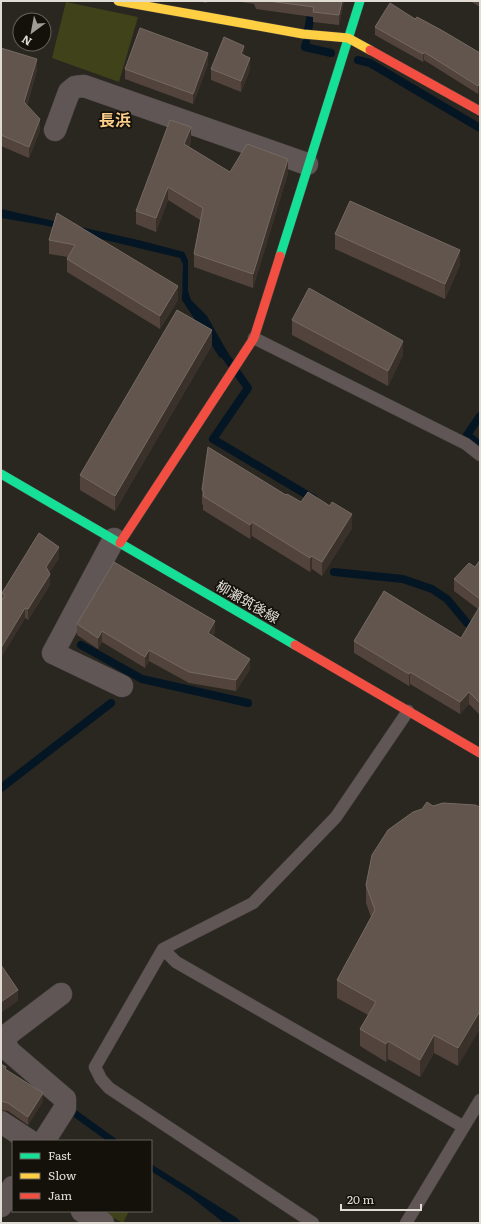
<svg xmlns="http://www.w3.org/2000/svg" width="481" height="1224" viewBox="0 0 481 1224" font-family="Literata,'Noto Sans JP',serif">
	<rect width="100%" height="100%" fill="#2a2620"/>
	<path fill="#40431a" d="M66,2L138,17L119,82L52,58Z
		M101,1211H129L123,1223Z"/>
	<path fill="#041624" d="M1,209L138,240L184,252L188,260V291L191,300L207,316L228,353L220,358L182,300L183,264L180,258L43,225L1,218Z
		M76,1110L119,1141H107L71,1115Z
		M151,1164L237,1218L242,1223H224L190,1196L151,1171Z"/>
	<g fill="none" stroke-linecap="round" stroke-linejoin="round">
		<path stroke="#041624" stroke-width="8" d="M308,31L313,1
			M306,43L305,47L331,53
			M358,60L370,63L480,128
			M219,347L248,388L213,439L314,499
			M480,416L467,435L480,445
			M334,572L403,579L432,589L447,599L467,623L480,632
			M81,645L142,679L248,703
			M1,788L111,703"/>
		<defs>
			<path id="lane" d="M254,338L466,444L480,455
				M163,949L176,962L464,1127
				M313,1223L109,1088L101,1079L95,1067L163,949L253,903L336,817L408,711
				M406,1223L480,1100"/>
			<path id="street" d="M55,130L69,92L75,87L84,86L307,164
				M114,539L53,653L122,686
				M1,1122L30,1141
				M44,1141L65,1108V1099L9,1051L3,1038L61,994
				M1,1206L13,1187
				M82,1211L103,1223"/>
			<path id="fast" d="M280,256L360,1
				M1,474L295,645"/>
			<path id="slow" d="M118,1L303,34L348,38L370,50"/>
			<path id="jam" d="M370,50L480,111
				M120,543L254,338L280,256
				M295,645L480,753"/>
		</defs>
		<use href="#lane" stroke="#46433d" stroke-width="13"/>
		<use href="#street" stroke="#46433d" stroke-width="23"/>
		<use href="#fast" stroke="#46433d" stroke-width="10"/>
		<use href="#slow" stroke="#46433d" stroke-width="10"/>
		<use href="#jam" stroke="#46433d" stroke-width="10"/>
		<use href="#lane" stroke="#615656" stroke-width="12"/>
		<use href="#street" stroke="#615656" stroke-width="22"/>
		<use href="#fast" stroke="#16e098" stroke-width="9"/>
		<use href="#slow" stroke="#ffcf43" stroke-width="9"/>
		<use href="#jam" stroke="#f24e42" stroke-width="9"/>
	</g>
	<path fill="#52443d" d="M196,1H207V3Z
		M242,1H344L339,25L313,22V17L256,9L254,4L242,2Z
		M470,1H480V7Z
		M415,19L480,53V92H479L478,94L424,60L423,62L375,35V27Z
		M1,48L37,70L27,105L40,130L29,158L1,146Z
		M244,55L250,69L241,92L211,80V69Z
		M208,64L193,104L125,79V69Z
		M191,141L189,147L230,172L288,173L253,288L194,267V254L200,220L168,200L156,232L136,224V211Z
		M57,213L178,300L160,329L67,272V259L68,257L49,254V240Z
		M335,234L460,265L445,299L335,249Z
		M292,320L403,355L388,386L292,335Z
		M212,345L115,511L80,490V475Z
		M202,490L286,495L352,528L322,576L312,569L310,572L252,536L250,539L203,510V505L202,504Z
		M59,558L49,573L50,585L28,620L2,600V593Z
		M480,560V715L469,704L460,714L410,684L409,686L354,653V641L461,638L478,609L454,591V579L475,567Z
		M77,624L215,632L213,636L250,669L236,691L189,683L149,661L145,668L102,642L98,649L77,635Z
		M475,805L458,1066L434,1053L420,1077L388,1059L386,1062L360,1046V1029L368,1015L337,998V980L371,917L366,903V885L433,806Z
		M1,1064L6,1070L43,1101L28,1125L8,1111L1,1110Z"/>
	<path fill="#3b312b" d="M342,1H344L339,25V15Z
		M244,46V56L241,54Z
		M424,52V60L423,62V54Z
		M208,53V64L193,104V94Z
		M250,58V69L241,92V81Z
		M37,59V70L24,113V102Z
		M479,84V92L478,94V86Z
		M40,119V130L29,158V147Z
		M191,127V141L184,158V144Z
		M288,159V173L253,288V274Z
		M168,187V200L156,232V218Z
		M460,250V265L445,299V284Z
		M178,286V300L160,329V316Z
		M212,330V345L115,511V496Z
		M403,341V355L388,386V371Z
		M352,514V528L322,576V562Z
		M252,522V536L250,539V525Z
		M59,547V558L46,578V567Z
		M312,556V569L310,572V558Z
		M50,574V585L28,620V609Z
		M25,608V619L1,658V648Z
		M215,621V632L208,643V633Z
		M102,631V642L98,649V638Z
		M149,650V661L145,668V657Z
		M250,659V669L236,691V680Z
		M410,672V684L409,686V674Z
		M469,692V704L460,714V702Z
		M18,990V1001L1,1013V1002Z
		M480,1011V1029L458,1066V1048Z
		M434,1035V1053L420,1077V1060Z
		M388,1041V1059L386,1062V1044Z
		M43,1093V1101L28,1125V1117Z"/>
	<path fill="#61554d" stroke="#756a62" d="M268,1H342L339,15L313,12L314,7Z
		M390,3L415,19L417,17L443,31L480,53V84H479L478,86L424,52L423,54L375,27Z
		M140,28L208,53L193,94L125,69Z
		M224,37L244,46L241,54L250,58L241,81L211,69Z
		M1,48L37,59L24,102L40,119L29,147L1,135Z
		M170,120L191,127L184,144L230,172L247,144L288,159L253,274L194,254L203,208L168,187L156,218L136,211Z
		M350,201L460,250L445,284L335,234Z
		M57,213L178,286L160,316L67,259L75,245L49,240Z
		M309,288L403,341L388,371L292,320Z
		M177,310L212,330L115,496L80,475Z
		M208,447L286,495L287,494L301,502L308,492L330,506L332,502L352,514L322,562L312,556L310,558L252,522L250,525L203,496L204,492L202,490Z
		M39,533L59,547L46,567L50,574L28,609L25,608L1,648V602L5,595L2,593Z
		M480,560V599L454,579L469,563L475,567Z
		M114,562L215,621L208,633L250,659L236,680L189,672L149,650L145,657L102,631L98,638L77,624Z
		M384,591L461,638L480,606V703L469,692L460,702L410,672L409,674L354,641Z
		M427,802L433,806L443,803L475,805L480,807V1011L458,1048L434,1035L420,1060L388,1041L386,1044L360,1029L376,1002L337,980L375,910L366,885L372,855L388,830L413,812L422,809Z
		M1,965L18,990L1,1002Z
		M1,1064L6,1067L5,1069L43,1093L28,1117L8,1103L1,1101Z"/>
	<g text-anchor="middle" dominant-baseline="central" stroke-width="3.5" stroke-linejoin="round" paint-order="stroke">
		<g font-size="14" fill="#e0dbd3" stroke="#14110b">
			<text transform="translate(248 601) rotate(30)">柳瀬筑後線</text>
		</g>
		<g font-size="16" font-weight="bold" fill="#fccf8a" stroke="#14110b">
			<text x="115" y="119">長浜</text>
		</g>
	</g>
	<rect width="481" height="1224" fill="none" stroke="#e0dbd3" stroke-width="4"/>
	<rect x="12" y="1140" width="140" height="72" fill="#14110b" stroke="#66625b"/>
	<rect x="20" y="1153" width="20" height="6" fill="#16e098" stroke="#66625b"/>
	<text x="48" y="1160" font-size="12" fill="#e0dbd3">Fast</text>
	<rect x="20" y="1173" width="20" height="6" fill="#ffcf43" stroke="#66625b"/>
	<text x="48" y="1180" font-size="12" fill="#e0dbd3">Slow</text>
	<rect x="20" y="1193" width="20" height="6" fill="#f24e42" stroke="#66625b"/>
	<text x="48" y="1200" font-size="12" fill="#e0dbd3">Jam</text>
	<g transform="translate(32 32) rotate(212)"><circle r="19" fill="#14110b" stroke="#66625b"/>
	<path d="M0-3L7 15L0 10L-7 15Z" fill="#a09c94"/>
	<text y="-6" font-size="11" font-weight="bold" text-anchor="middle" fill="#e0dbd3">N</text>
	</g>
	<path d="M341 1204v6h80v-6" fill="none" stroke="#e0dbd3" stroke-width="2"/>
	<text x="347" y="1204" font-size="12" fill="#e0dbd3" stroke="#14110b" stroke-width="3" paint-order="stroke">20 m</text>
</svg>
